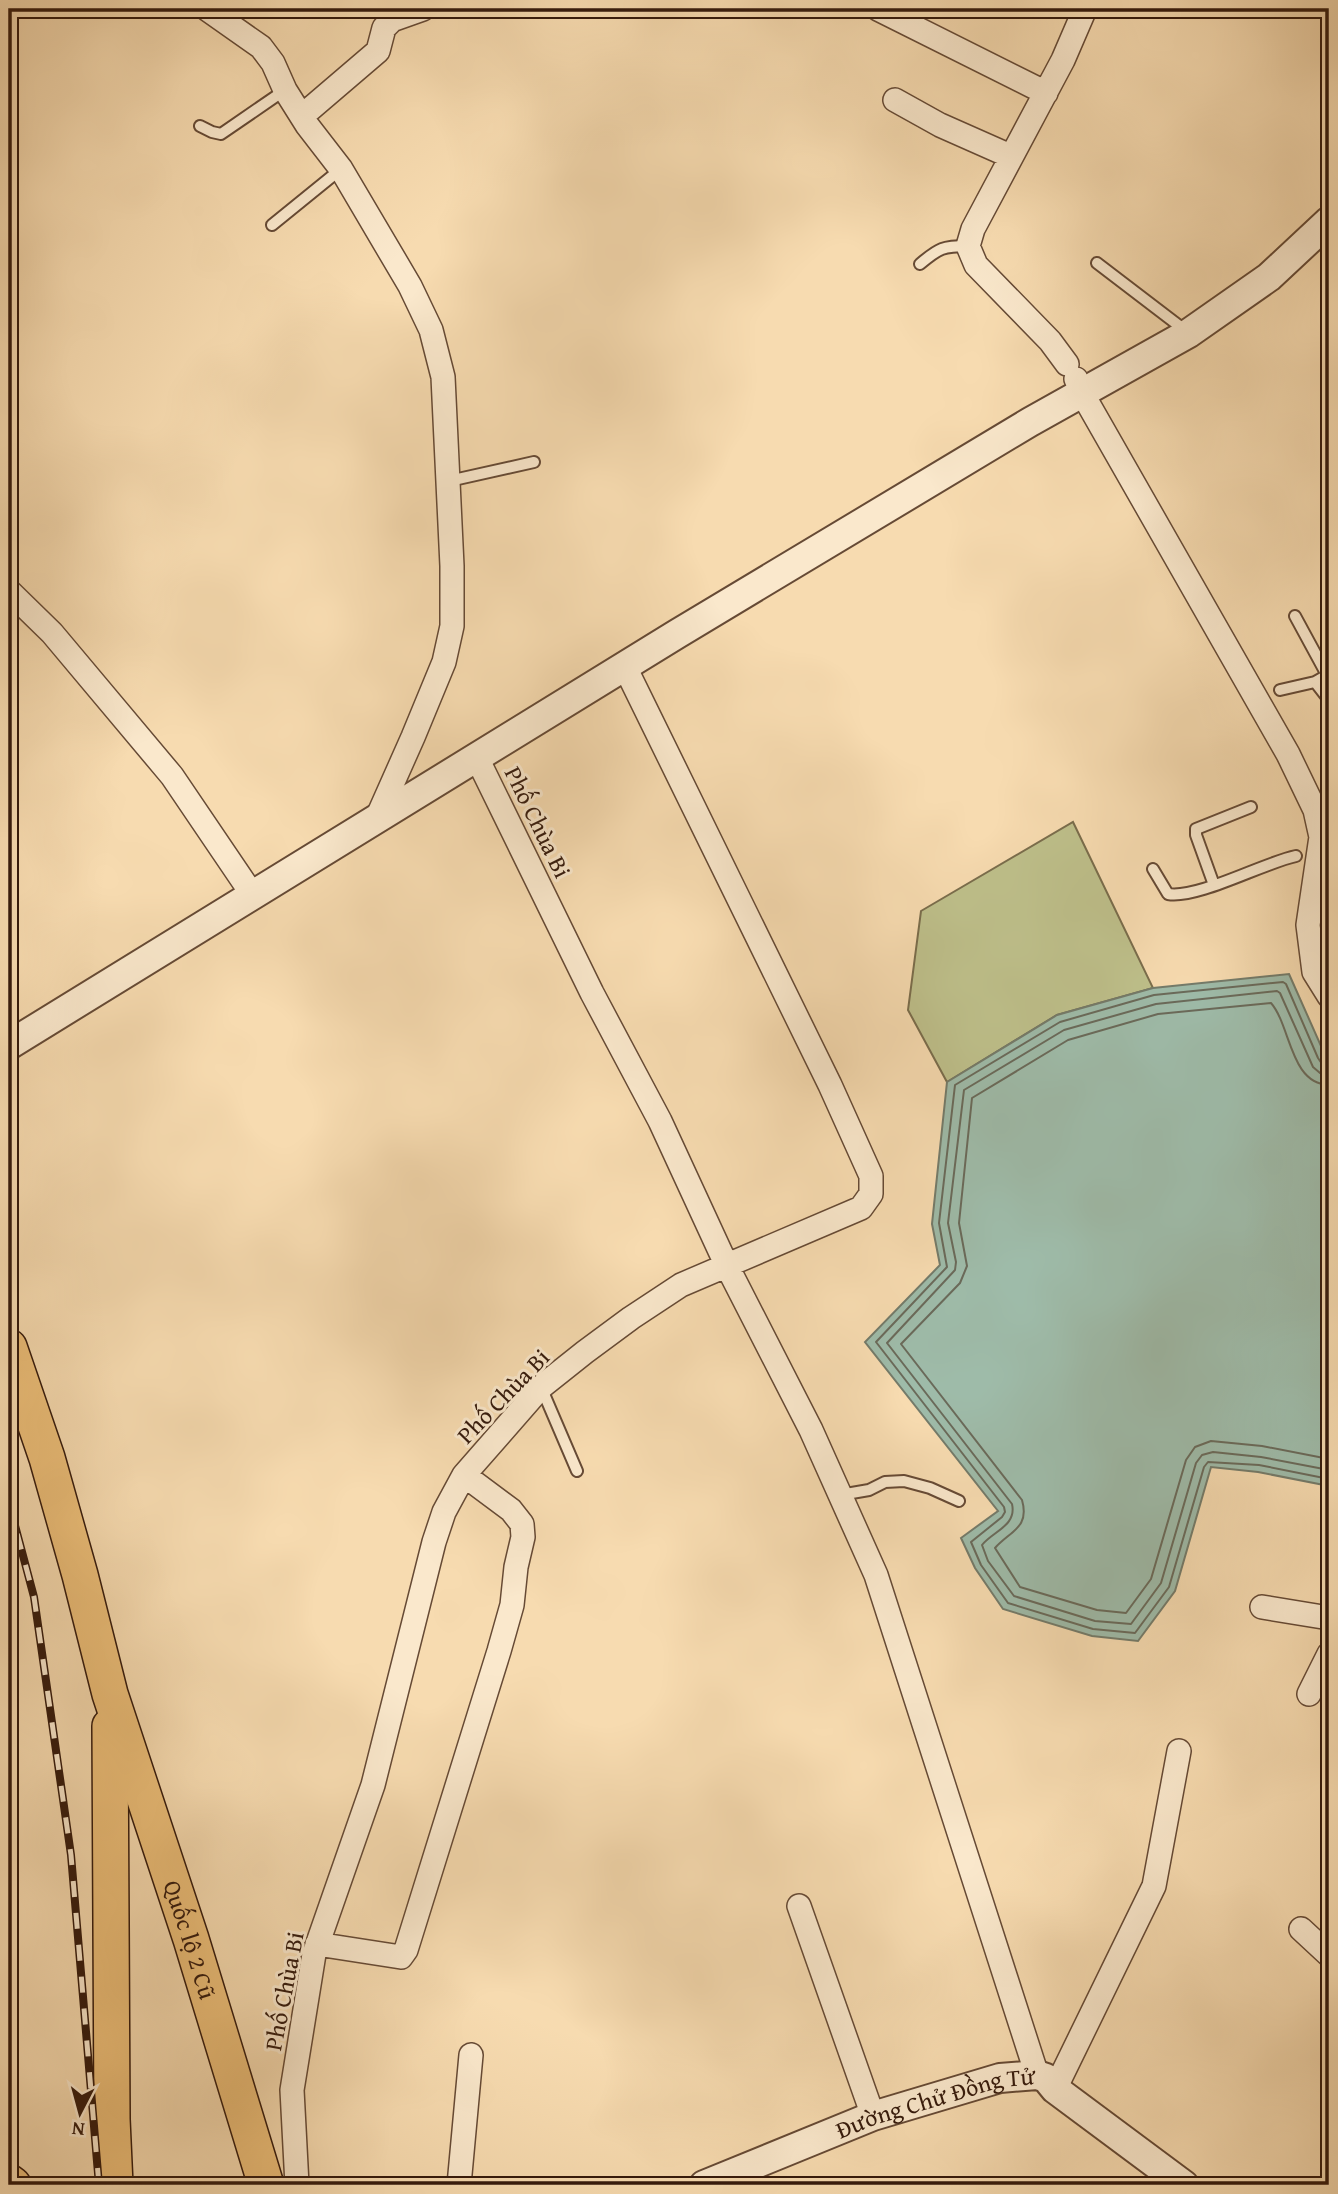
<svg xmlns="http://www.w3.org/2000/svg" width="1338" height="2194" viewBox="0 0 1338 2194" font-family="'Gentium Book Plus',serif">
	<rect width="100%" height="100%" fill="#f7dbb0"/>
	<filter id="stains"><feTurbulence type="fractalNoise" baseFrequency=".00286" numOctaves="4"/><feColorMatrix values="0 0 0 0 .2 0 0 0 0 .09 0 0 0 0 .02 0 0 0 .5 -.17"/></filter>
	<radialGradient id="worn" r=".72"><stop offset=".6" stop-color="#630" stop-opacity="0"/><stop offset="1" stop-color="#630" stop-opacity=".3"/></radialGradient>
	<path fill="#bec08b" stroke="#7a6d4c" stroke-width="2" d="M1073,822L1153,988L1057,1015L947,1082L908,1010L921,911Z"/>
	<path fill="#9ebba9" stroke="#747b6a" stroke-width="2" d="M1289,974L1329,1064V1486L1258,1472L1211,1467L1175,1591L1138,1641L1092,1636L1003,1609L975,1568L961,1538L998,1511L865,1342L940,1265L932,1224L947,1082L1057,1015L1153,988Z"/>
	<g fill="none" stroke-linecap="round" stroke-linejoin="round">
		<path stroke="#6a6a5a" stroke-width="2" d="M1329,1066L1322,1064L1318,1058L1286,984L1283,982L1154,995L1060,1022L955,1085L939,1223L947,1267L876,1342L1004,1507L1005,1512L1002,1517L971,1542L981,1565L1008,1603L1093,1629L1135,1633L1169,1587L1204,1467L1208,1462L1259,1465L1329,1479
			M1329,1075L1320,1073L1313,1067L1280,993L1277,991L1156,1004L1064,1030L964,1090L948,1223L956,1262L955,1270L887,1343L1012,1504C1017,1526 993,1531 982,1545L988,1561L1014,1596L1095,1621L1131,1624L1161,1583L1196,1463L1202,1455L1213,1452L1261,1457L1329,1470
			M1329,1085C1290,1084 1291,1026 1271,1003L1158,1014L1068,1040L972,1098L959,1223L967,1266L960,1283L901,1344L1022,1500C1030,1528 1010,1531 995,1548L1020,1587L1097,1610L1126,1613L1151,1579L1186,1460L1195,1447L1211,1441L1262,1446L1329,1459"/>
		<defs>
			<path id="service" d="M200,126L212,132L221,134L285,90
				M272,225L341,169
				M1097,263L1186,331
				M920,264C939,248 943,246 968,246
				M449,481L534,462
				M1295,616L1327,675
				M1315,682L1329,700
				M1280,690L1315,682L1329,674
				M1153,869L1168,894C1198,899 1263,863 1296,856
				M1214,885L1196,835V829L1251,807
				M541,1387L577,1471
				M840,1495L869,1490L885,1482L904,1481L930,1488L959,1501"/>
			<path id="minor" d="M207,9L261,47L273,63L285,90L307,125L341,169L410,286L431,330L443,377L452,566V626L444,662L413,737L377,818
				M878,9L1046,93
				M895,100L940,125L1010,156
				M302,116L378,51L384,28L392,20L423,9
				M1067,364L1050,341L976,265L968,246L973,229L1063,60L1085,9
				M1076,379L1082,393L1288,754L1315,810L1321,837L1308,925L1314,972L1329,996
				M9,591L52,633L172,776L252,894
				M476,756L592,993L660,1121L726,1264L811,1430L876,1575L1037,2075
				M1262,1607L1329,1618
				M1309,1694L1329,1654
				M799,1906L873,2116
				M1301,1929L1329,1955
				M317,1944L401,1957L406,1950L499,1651L512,1605L516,1567L523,1537L522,1524L511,1510L464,1475
				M1055,2089L1154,1886L1179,1751
				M297,2185L292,2090L314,1954L373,1785L434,1542L444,1512L464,1475L541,1387L585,1352L631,1318L681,1285L861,1208L871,1194V1176L830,1085L625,667
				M459,2185L471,2055"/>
			<g id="tertiary">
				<path d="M9,1045L677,634L1030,422L1189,333L1269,277L1329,221"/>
				<path id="s1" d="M704,2185L873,2116L1000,2078L1037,2075L1046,2078L1055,2089L1184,2185"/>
			</g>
			<g id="primary">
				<path id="s2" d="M9,1347L47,1458L80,1575L110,1694L191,1939L266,2185"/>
				<path d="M110,1726L112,2119L115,2185"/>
				<path d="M9,2182L13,2185"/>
			</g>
		</defs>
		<use href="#service" stroke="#664a35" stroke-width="14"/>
		<use href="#minor" stroke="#664a35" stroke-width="26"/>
		<use href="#tertiary" stroke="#664a35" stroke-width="32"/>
		<use href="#primary" stroke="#351a0c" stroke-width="38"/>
		<use href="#service" stroke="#fae8cc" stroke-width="10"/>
		<use href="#minor" stroke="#fae8cc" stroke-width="23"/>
		<use href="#tertiary" stroke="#fae8cc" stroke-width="28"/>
		<use href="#primary" stroke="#ecbe78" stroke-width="35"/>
		<defs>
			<path id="rail" d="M9,1503L34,1597L71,1855L99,2185"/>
		</defs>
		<use href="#rail" stroke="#351a0c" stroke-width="8"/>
		<use href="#rail" stroke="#fae8cc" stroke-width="5" stroke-dasharray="16" stroke-linecap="butt"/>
	</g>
	<g text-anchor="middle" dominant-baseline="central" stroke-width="6" stroke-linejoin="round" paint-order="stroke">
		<g font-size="24" fill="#351a0c" stroke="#fae8cc">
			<text transform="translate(538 822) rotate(64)">Phố Chùa Bi</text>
			<text transform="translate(503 1396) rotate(-46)">Phố Chùa Bi</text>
			<text stroke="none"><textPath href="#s2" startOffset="620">Quốc lộ 2 Cũ</textPath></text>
			<text transform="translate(284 1991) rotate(-79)">Phố Chùa Bi</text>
			<text stroke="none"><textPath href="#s1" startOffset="247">Đường Chử Đồng Tử</textPath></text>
		</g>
	</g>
	<rect width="1338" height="2194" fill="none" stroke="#f7dbb0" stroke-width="35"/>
	<rect x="10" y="10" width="1317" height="2173" fill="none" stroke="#351a0c" stroke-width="3.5"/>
	<rect x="18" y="18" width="1303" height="2159" fill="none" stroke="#351a0c" stroke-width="2"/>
	<g transform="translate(80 2113) rotate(186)" stroke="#fae8cc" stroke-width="5" paint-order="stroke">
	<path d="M0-5L12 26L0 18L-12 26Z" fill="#351a0c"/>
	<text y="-10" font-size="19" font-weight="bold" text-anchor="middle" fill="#351a0c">N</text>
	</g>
	<rect width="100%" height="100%" filter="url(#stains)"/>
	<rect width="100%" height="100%" fill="url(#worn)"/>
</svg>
